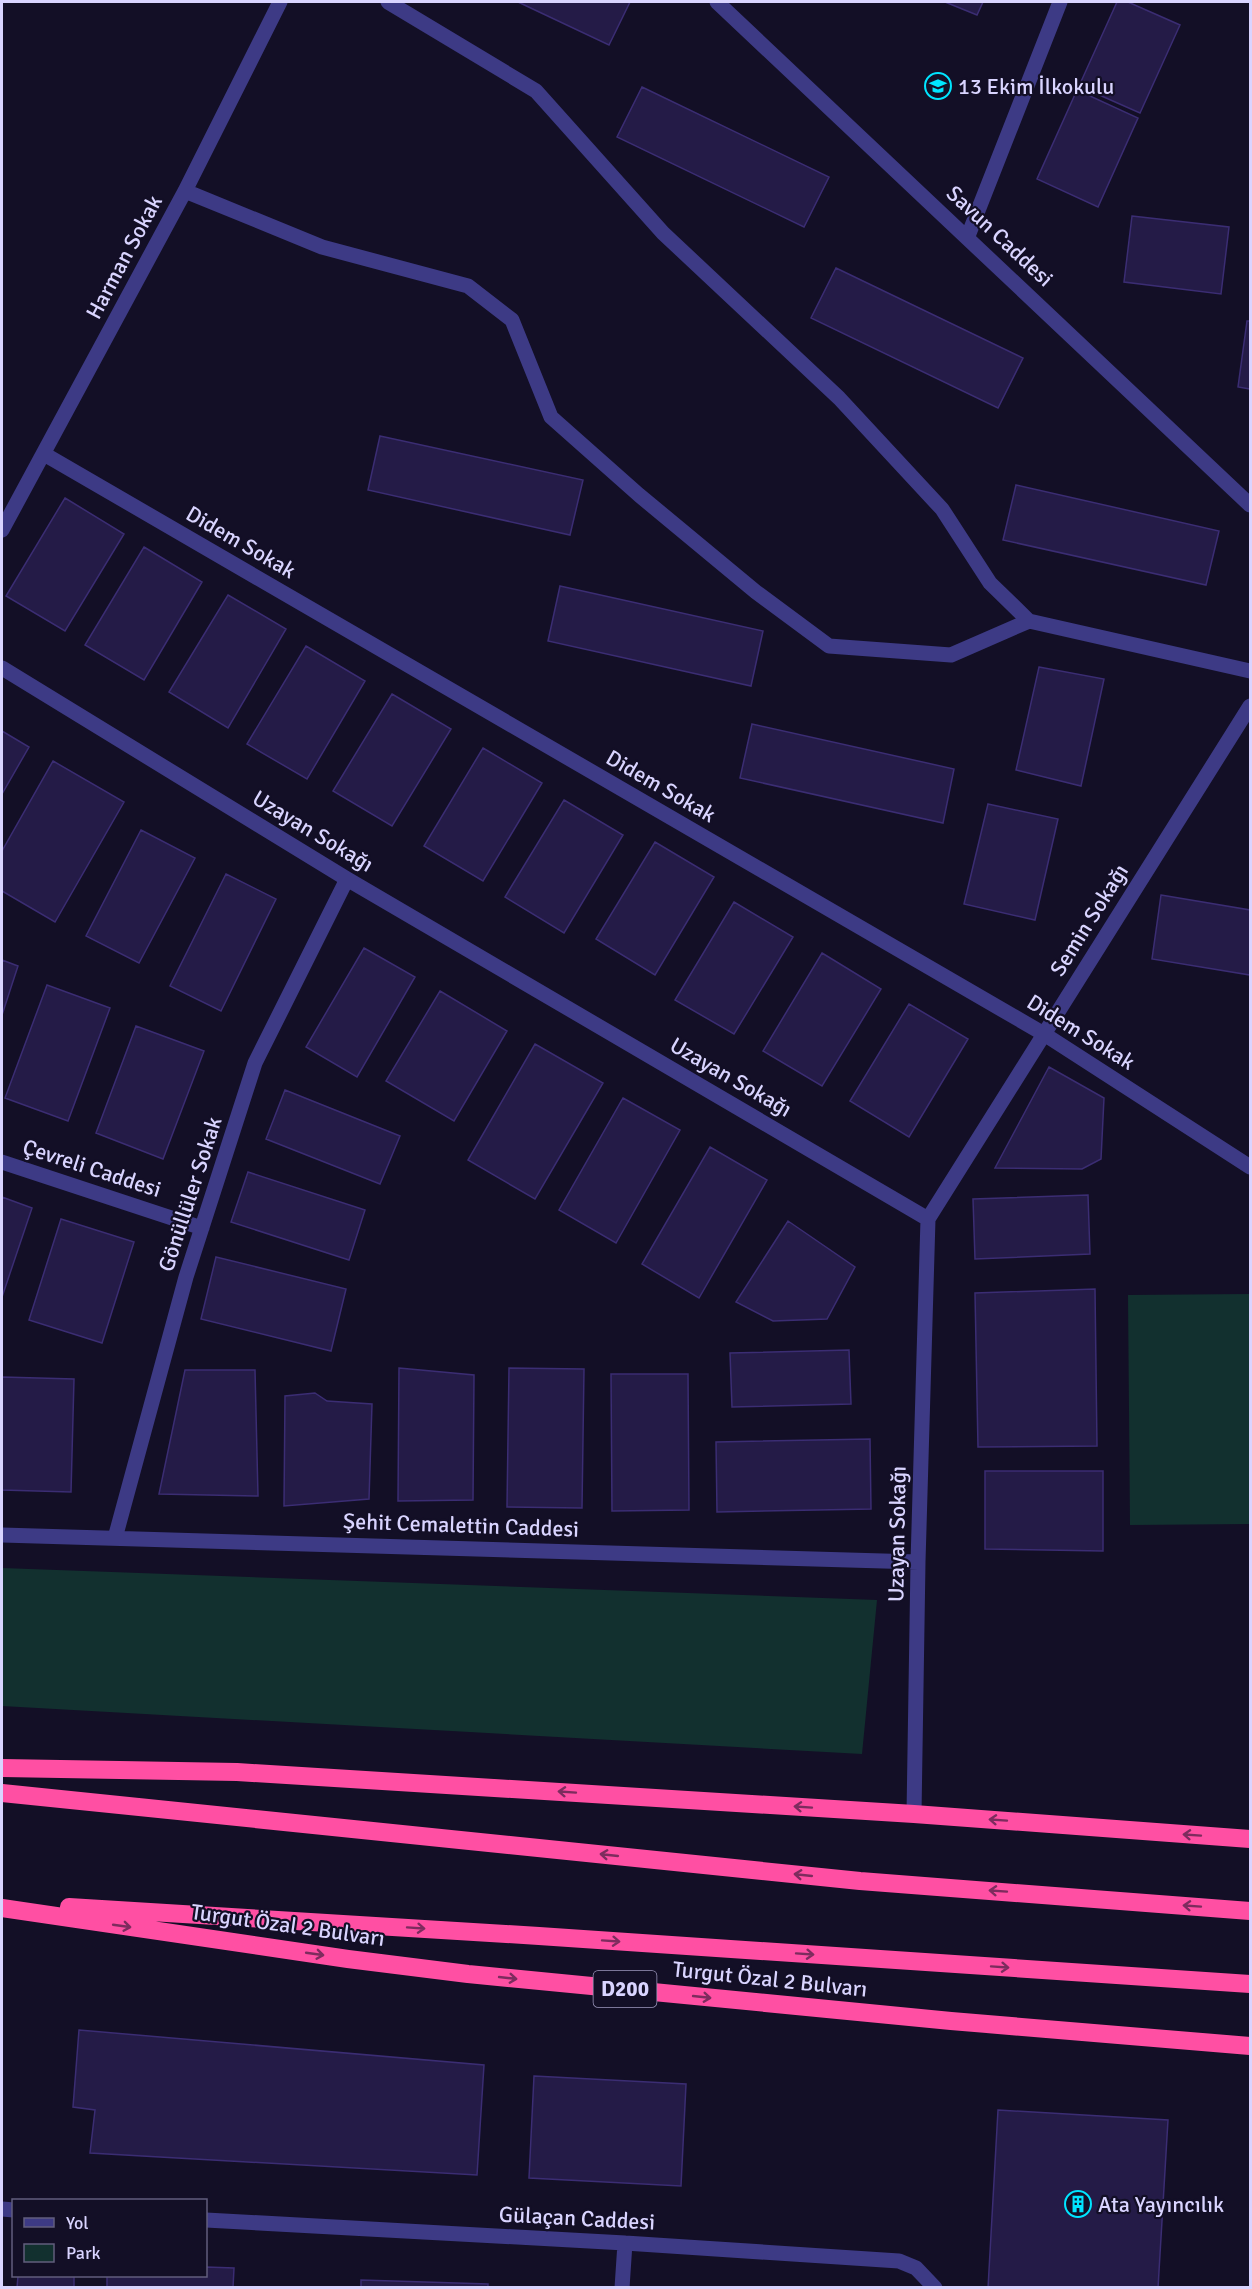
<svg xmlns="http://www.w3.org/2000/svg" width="1252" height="2289" viewBox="0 0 1252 2289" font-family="Signika,sans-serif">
	<rect width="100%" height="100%" fill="#130f26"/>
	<path fill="#12302f" d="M1250,1294V1524L1130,1525L1128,1295Z
		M2,1568L877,1600L862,1754L2,1706Z"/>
	<path fill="#241b47" stroke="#3b2d73" stroke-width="1.5" d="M518,2H630L609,45Z
		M945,2H983L977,15Z
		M1117,2H1128L1180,25L1140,113L1079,86Z
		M642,87L829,177L804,227L617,137Z
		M1077,90L1138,118L1098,207L1037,179Z
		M1132,216L1229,227L1221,294L1124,282Z
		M836,268L1023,358L998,408L811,318Z
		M1247,321H1250V389L1238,387Z
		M380,436L583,480L570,535L368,490Z
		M1016,485L1219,531L1206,585L1003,540Z
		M65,498L124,534L65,631L6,596Z
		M144,547L202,582L144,680L85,645Z
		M560,586L763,631L751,686L548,641Z
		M228,595L286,629L228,728L169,692Z
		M306,646L365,681L307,779L247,744Z
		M1039,667L1104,679L1081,786L1016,770Z
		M392,694L451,729L392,826L333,791Z
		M752,724L954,769L943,823L740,778Z
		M2,731L29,747L2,794Z
		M483,748L542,783L483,881L424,846Z
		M53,761L124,802L55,922L2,891V851Z
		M564,800L623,835L564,933L505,897Z
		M988,804L1058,819L1035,920L964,904Z
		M141,830L195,858L139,963L86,936Z
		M655,842L714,877L655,975L596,939Z
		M226,874L276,899L221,1011L170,986Z
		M1161,895L1250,910V975L1152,959Z
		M734,902L793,937L734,1034L675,1000Z
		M364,948L415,977L357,1077L306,1047Z
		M822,953L881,989L822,1086L763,1051Z
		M2,960L18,966L2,1015Z
		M47,985L110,1008L68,1121L5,1098Z
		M440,991L507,1031L454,1121L386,1081Z
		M909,1004L968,1039L909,1137L850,1101Z
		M136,1026L204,1051L163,1159L96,1133Z
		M535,1044L603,1083L535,1199L468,1160Z
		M1049,1067L1104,1098L1101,1159L1082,1169L995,1168Z
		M285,1090L400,1136L380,1184L266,1139Z
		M623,1098L680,1130L616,1243L559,1210Z
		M710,1147L767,1180L699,1298L642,1264Z
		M248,1172L365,1210L349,1260L231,1222Z
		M1088,1195L1090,1254L975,1259L973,1199Z
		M2,1197L32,1208L2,1297Z
		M61,1219L134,1242L102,1343L29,1320Z
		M788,1221L855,1267L827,1319L773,1321L736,1302Z
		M216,1257L346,1289L331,1351L201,1319Z
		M1095,1289L1097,1446L978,1447L975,1293Z
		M849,1350L851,1404L732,1407L730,1353Z
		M399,1368L474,1375L473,1500L398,1501Z
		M509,1368L584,1369L582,1508L507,1507Z
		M185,1370H255L258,1496L159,1494Z
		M611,1374H688L689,1510L612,1511Z
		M2,1377L74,1379L71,1492L2,1490Z
		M315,1393L327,1401L372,1404L369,1499L284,1506L285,1396Z
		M870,1439L871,1509L717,1512L716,1442Z
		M985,1471H1103V1551L985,1549Z
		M79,2030L484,2065L477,2175L90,2153L95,2110L73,2107Z
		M534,2076L686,2084L681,2186L529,2178Z
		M998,2110L1168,2120L1158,2288H988Z
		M206,2267L234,2268L233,2288H107V2276H206Z
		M18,2276H74V2288H17Z
		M361,2280L488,2284V2288H361Z"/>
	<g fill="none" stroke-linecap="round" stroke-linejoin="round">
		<path stroke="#3d3a85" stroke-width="15" d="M388,2L536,91L663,233L839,398L942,509L990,583L1029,621L1250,671
			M717,2L1250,505
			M185,191L322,247L468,286L512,320L551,417L639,495L756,592L829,646L951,655L1029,621
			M968,236L1060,2
			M44,454L1044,1034L1250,1167
			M2,530L185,191L280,2
			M2,668L347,879L928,1219
			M2,1162L202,1228
			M928,1219L1250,706
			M2,1535L918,1562
			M115,1538L186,1277L255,1063L347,879
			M914,1814L918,1562L928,1219
			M2,2209L14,2210
			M206,2220L625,2243L899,2261L916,2268L935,2288
			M622,2288L625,2243"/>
		<path stroke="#ff4fa3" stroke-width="18" d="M2,1768L237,1772L914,1814L1250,1839
			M2,1793L860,1881L1250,1911
			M69,1907L539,1936L1250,1984
			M2,1908L348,1959L468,1974L951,2021L1250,2046"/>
	</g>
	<defs><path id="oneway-shaft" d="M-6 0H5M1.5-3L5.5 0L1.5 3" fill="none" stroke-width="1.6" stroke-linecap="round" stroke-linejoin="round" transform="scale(1.5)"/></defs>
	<g stroke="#7d2c5e">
		<use href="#oneway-shaft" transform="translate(567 1792) rotate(-176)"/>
		<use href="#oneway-shaft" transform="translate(803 1807) rotate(-176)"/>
		<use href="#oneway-shaft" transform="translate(998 1820) rotate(-176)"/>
		<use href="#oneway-shaft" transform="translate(1192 1835) rotate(-176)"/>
		<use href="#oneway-shaft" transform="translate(609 1855) rotate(-174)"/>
		<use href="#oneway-shaft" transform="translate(803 1875) rotate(-174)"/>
		<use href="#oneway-shaft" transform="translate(998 1891) rotate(-176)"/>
		<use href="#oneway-shaft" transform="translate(1192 1906) rotate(-176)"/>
		<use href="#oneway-shaft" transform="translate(122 1926) rotate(8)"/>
		<use href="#oneway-shaft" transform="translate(416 1928) rotate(4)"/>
		<use href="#oneway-shaft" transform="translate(611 1941) rotate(4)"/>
		<use href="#oneway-shaft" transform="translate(315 1954) rotate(8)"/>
		<use href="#oneway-shaft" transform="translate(805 1954) rotate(4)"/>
		<use href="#oneway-shaft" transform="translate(1000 1967) rotate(4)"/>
		<use href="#oneway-shaft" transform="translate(508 1978) rotate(6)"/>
		<use href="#oneway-shaft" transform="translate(702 1997) rotate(6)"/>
	</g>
	<defs>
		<symbol id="school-ring" viewBox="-11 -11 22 22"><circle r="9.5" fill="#130f26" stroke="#00e5ff" stroke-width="1.5"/><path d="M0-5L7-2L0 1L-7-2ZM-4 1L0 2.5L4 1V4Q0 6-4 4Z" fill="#00e5ff"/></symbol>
		<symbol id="building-ring" viewBox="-11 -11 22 22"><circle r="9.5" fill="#130f26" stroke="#00e5ff" stroke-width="1.5"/><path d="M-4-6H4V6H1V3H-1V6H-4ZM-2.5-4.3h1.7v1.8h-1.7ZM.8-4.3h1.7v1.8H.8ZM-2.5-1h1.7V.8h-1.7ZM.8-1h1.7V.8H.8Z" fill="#00e5ff"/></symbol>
	</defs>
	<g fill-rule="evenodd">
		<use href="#school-ring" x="923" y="71" width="30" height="30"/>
		<use href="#building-ring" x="1063" y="2189" width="30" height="30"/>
	</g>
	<g text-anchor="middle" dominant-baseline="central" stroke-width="4.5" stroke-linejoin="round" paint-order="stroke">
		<rect fill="#130f26" stroke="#9e99be" stroke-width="1.5" x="593.5" y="1971" width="63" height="36" rx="4.5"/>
		<g font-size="21" font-weight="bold" fill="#d9d4ff">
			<text x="625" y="1989">D200</text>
		</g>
		<g font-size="22" fill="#d9d4ff" stroke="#130f26" text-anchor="start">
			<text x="958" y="86">13 Ekim İlkokulu</text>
			<text x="1098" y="2204">Ata Yayıncılık</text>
		</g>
		<g font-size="22" fill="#d9d4ff" stroke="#130f26">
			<text transform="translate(1000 236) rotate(43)">Savun Caddesi</text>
			<text transform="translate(124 257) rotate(-62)">Harman Sokak</text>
			<text transform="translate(241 542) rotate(30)">Didem Sokak</text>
			<text transform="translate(661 786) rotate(30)">Didem Sokak</text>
			<text transform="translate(313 831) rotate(31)">Uzayan Sokağı</text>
			<text transform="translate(1089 920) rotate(-58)">Semin Sokağı</text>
			<text transform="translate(1081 1032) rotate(32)">Didem Sokak</text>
			<text transform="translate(731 1077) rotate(30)">Uzayan Sokağı</text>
			<text transform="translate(92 1168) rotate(18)">Çevreli Caddesi</text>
			<text transform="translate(190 1194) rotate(-72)">Gönüllüler Sokak</text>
			<text transform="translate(461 1525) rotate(2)">Şehit Cemalettin Caddesi</text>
			<text transform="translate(897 1534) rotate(-89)">Uzayan Sokağı</text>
			<text transform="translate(288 1925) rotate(8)">Turgut Özal 2 Bulvarı</text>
			<text transform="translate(770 1979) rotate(6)">Turgut Özal 2 Bulvarı</text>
			<text transform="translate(577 2218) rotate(3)">Gülaçan Caddesi</text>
		</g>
	</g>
	<rect width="1252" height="2289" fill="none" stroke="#d9d4ff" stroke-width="6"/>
	<rect x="12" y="2199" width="195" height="78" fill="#130f26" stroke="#625e7d" stroke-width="1.5"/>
	<rect x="24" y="2218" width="30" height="9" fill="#3d3a85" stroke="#625e7d" stroke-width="1.5"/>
	<text x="66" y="2229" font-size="18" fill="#d9d4ff">Yol</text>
	<rect x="24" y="2244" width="30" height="18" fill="#12302f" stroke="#625e7d" stroke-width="1.5"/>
	<text x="66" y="2259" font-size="18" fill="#d9d4ff">Park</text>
</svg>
